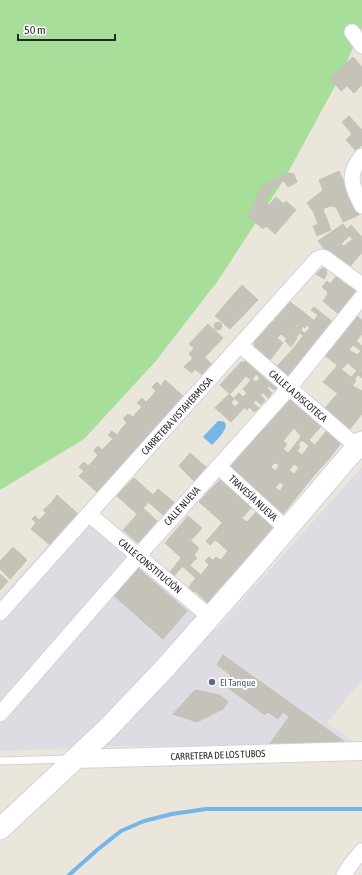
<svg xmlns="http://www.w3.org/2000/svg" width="362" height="875" viewBox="0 0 362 875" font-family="'Asap Condensed',sans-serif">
	<rect width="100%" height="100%" fill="#eae6db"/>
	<path fill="#dedbe2" d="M362,467V680L327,723L359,745L268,747L122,746L0,751V599L76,513L138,569L216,630Z"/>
	<path fill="#a6de9a" d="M0,0H362V27L341,75L285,178L217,282L155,362L84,439L0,490Z"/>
	<path fill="#73b6e7" d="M218,421C237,420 216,441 212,445L203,437Z"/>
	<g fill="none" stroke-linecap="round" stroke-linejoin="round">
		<path stroke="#73b6e7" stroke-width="4" d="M69,875L97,850L121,831L144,821L172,814L206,809H362"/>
	</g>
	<path fill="#c5c2ba" stroke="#c5c2b5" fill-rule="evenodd" d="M353,57L362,67V85L354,93L347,86L341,91L330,78Z
		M349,116L362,130V145L356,151L346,140L352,134L342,122Z
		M339,171L346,186L324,196L322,191L323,190L319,180Z
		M288,173L294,174L297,182L288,187L284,181L270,189L272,192L264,200L269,205L276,197L284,204L286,201L296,210L275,234L266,226L263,229L248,216L263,185Z
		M346,186L359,215L343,222V221L336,207L330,206L324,196Z
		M322,191L330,206L323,209L331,230L317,236L313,226L318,224L314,213L307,203Z
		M343,224L347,229L326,251L318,241Z
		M351,225L362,237V253L357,258L344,246L353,239L349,236L341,244L337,240Z
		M337,240L357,258L348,269L326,251Z
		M326,265L330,267L326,271L327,273L324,279L316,274Z
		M338,274L344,277L341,281L345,284L348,280L362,289L351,304L337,293L335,289L330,284Z
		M327,281L335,289L337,293L351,304L341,316L323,301L328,294L327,293L328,292L322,287Z
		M242,285L258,300L230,329L215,316Z
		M290,302L306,314L293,330L277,317Z
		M314,307L334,323L328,332L314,321L318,315L311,310Z
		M306,314L328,332L318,344L305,333L310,328L307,325L305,328L303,326L301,330L297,327Z
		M356,315L362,320V334L356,341L343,330Z
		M277,317L293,330L287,339L281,334L277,338L283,343L270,360L268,359L267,360L263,356L264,355L255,347L254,342L262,334L260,333L265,328L266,329L268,327L267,326L271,321L273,322Z
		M214 326a4 4 0 1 1 8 0a4 4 0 1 1-8 0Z
		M208,324L223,338L205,357L189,344Z
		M297,327L318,344L305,359L293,349L303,336L300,333L296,337L297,338L291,347L285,341Z
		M343,330L362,346V357L357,361L333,342ZM353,345L361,351L357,355L349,350Z
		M333,342L361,365L357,371L348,363L342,369L323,354Z
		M194,348L212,364L202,375L195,369L192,373L184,367L193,358L189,354Z
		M293,349L305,359L290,378L277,366Z
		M361,358H362L361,370L362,378L358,375L354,380L356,381L352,386L347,383L361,365L357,361Z
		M251,361L260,370L251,380L246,376L230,394L220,385L241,362Z
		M337,366L351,377L338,394L323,382Z
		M261,369L279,386L274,390L269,386L267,388L272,393L268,398L263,393L260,395L265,400L261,405L256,400L253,403L259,408L254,412L249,407L247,410L234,398L239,393L243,397L247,393L243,389L252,379L256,382L260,378L256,374Z
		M165,380L184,397L177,405L154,385L157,382L161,386Z
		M347,383L362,391V414L339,392Z
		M154,385L177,405L169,413L151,397L156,391L152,387Z
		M339,392L362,414L349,430L325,408Z
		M229,394L234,399L231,403L235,407L239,403L244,408L231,422L215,408Z
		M290,395L304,407L278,438L264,426Z
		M151,397L169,413L162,421L139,401L142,398L146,402Z
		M139,401L162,421L155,429L137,412L142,407L137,403Z
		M304,407L316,418L301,436L294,428L283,441L278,438Z
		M137,412L155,429L148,437L125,417L128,414L133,417Z
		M125,417L148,437L140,445L122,428L127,423L123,418Z
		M316,418L323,424L309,440L303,434Z
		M264,426L287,444L283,449L288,453L278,464L274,463L250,492L228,470Z
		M122,428L140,445L132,453L110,433L112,431L117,435Z
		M328,429L342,442L329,459L315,445Z
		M110,433L132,453L125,461L107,445L113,439L108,435Z
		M303,434L329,459L316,473L290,451ZM302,440L309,446L302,455L297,451L300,447L298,445Z
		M107,445L125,461L118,469L95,449L98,446L102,450Z
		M95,449L118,469L111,477L93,461L98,455L94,451Z
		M290,451L316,473L283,514L279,515L250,492L271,467L275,471L279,466L278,464ZM294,464L299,468L294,474L289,470ZM280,482L284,485L280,491L275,488Z
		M190,453L207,468L194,481L179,466Z
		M93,461L111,477L103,485L81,465L84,462L88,466Z
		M81,465L103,485L97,492L79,476L84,471L79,467Z
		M134,478L153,495L158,489L174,502L163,515L128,484Z
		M221,479L245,500L235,512L210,490Z
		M128,484L149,502L137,514L117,496Z
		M210,490L236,513L225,525L199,502Z
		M57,495L77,513L71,521L51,503Z
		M245,500L252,507L242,518L235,512Z
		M51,503L71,521L64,528L43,510Z
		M143,508L157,521L138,543L123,530Z
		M257,511L275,526L265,537L247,522Z
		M46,513L64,528L57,536L39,520Z
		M236,513L265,537L253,550L225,525Z
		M35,516L57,536L50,545L31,529L36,523L32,519Z
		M188,516L202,528L196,535L191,540L177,529Z
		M222,523L253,550L242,563L211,536Z
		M177,529L199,548L194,555L186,562L165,543Z
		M211,536L215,540L210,545L206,541Z
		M13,547L27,560L19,569L5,556Z
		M228,551L242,563L231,576L213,560L216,557L221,560Z
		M194,555L197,558L190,565L186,562Z
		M5,556L19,569L10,579L0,569V561Z
		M209,557L231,576L218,590L201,575L209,565L205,561Z
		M181,558L186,562L174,576L170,572Z
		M186,562L218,590L208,603L195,591L193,593L188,588L196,578L182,566Z
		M137,567L187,611L163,639L112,594Z
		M0,574L8,581L0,590Z
		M223,655L345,742L268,746L289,717L283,712L278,719L268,712L265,715L224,685L231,675L217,665Z
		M195,690L220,695L228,702L223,709L197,722L173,714Z"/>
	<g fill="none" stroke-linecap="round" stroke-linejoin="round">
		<defs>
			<path id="service" d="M0,761L68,759"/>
			<path id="minor" d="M352,32L362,46
				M362,156C346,175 352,186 362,206
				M240,345L362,451
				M218,466L287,529
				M89,514L210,617
				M0,613L317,259L322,257L325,258L362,285
				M0,714L138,556L289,388L362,297
				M344,875L351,864L362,851"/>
			<path id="tertiary" d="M75,759L362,751"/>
			<path id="secondary" d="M0,829L107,729L166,667L256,565L349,456L362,442"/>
		</defs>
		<use href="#service" stroke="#d0d1e0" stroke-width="9"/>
		<use href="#minor" stroke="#d0d1e0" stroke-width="17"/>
		<use href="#tertiary" stroke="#d0d1e0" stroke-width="20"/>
		<use href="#secondary" stroke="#d0d1e0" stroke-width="23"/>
		<use href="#service" stroke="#fff" stroke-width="7"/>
		<use href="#minor" stroke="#fff" stroke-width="15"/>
		<use href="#tertiary" stroke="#fff" stroke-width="18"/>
		<use href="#secondary" stroke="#fff" stroke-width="21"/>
	</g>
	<circle fill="#5c6f8a" stroke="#fff" stroke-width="1.5" cx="212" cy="682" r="4"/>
	<g text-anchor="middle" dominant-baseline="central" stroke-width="4" stroke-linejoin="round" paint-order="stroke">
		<g font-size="10" fill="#282828" stroke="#fff">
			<text transform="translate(298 396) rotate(41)">CALLE LA DISCOTECA</text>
			<text transform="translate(177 416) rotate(-48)">CARRETERA VISTAHERMOSA</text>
			<text transform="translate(253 498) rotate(43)">TRAVESÍA NUEVA</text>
			<text transform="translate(182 506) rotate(-48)">CALLE NUEVA</text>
			<text transform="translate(150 566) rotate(40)">CALLE CONSTITUCIÓN</text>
			<text transform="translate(218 755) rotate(-2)">CARRETERA DE LOS TUBOS</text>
		</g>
		<g font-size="10" fill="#4e5e75" stroke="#fff" text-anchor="start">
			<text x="220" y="682">El Tanque</text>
		</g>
	</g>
	<path d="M18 34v6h97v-6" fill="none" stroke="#282828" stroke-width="2"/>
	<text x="24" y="34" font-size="12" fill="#282828" stroke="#ffffff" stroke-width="3" paint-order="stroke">50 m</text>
</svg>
